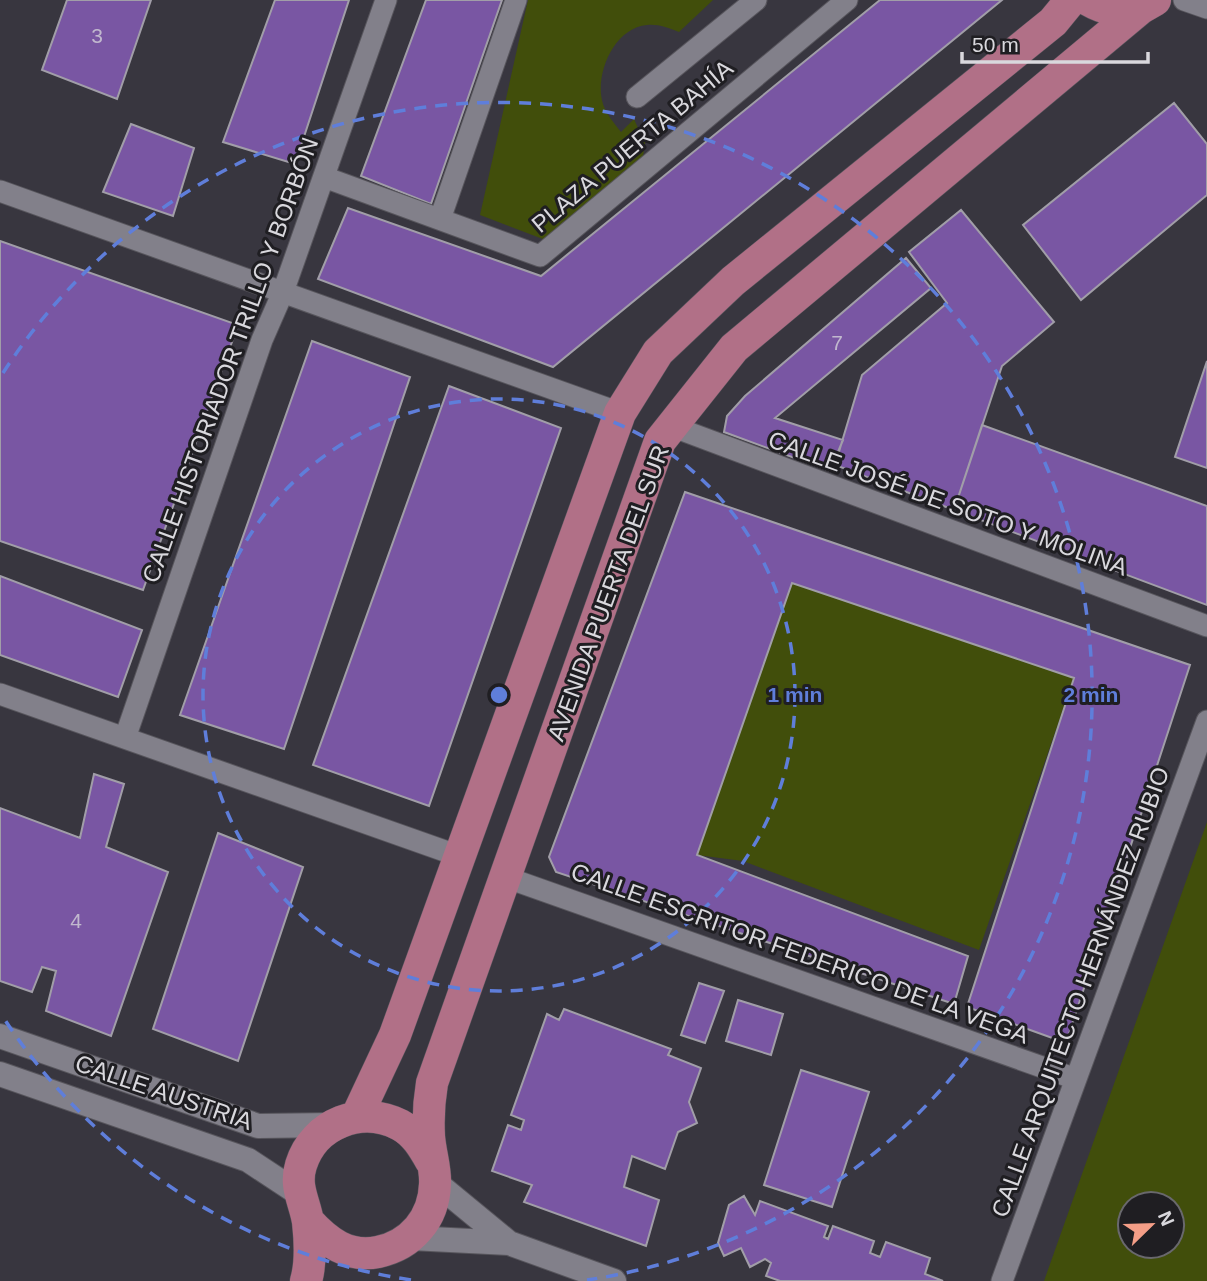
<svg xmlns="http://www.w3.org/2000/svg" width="1207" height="1281" viewBox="0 0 1207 1281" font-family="Arial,sans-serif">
	<rect width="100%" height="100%" fill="#38363f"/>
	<path fill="#414e0b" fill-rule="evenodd" d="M528,0H713L679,32C668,28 659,24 647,25C613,28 594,76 603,104C606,114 615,124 621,132L634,119L638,128L647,132L640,174L556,244L480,215Z
		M792,583L1074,678L979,950L743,861L697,855Z
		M1207,822V1281H1044ZM1130,1204H1172V1246H1130Z"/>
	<path fill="#7956a3" stroke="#a19ea8" stroke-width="2" d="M67,0H151L117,99L42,70Z
		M275,0H349L295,164L223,142Z
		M426,0H502L431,204L361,176Z
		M880,0H1002L553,367L318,279L348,208L541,276Z
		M1174,103L1207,144V195L1081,300L1023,225Z
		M131,124L194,148L173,216L103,192Z
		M961,210L1054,322L1002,366L954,510L835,465L862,375L947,303L909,252Z
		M0,241L238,325L143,590L0,541Z
		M906,258L931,288L775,418L843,440L830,471L724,432L727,416L745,396Z
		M312,341L410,377L284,749L180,715Z
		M1207,361V468L1175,457Z
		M449,386L561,428L429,806L313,765Z
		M982,425L1207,506V605L954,510Z
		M685,492L1190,665L1066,1043L967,1007L1074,678L792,583L697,855L968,956L954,1004L556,872L549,857Z
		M0,576L142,630L118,697L0,655Z
		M94,774L124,784L106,847L168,872L111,1036L46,1011L56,971L42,967L32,992L0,981V808L80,838Z
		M218,833L303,867L238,1061L153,1029Z
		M699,983L724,991L705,1043L681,1035Z
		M738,1000L783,1014L771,1055L726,1041Z
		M564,1009L671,1049L668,1055L701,1068L689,1102L697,1123L678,1132L665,1169L632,1156L624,1187L659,1200L646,1246L524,1202L532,1185L492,1171L508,1125L521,1130L524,1120L511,1115L547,1014L559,1020Z
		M801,1070L869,1092L832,1207L764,1185Z
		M744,1196L755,1215L760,1201L828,1226L824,1237L828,1239L833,1226L874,1241L870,1253L880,1257L886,1242L930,1258L925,1274L943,1281H780L766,1276L771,1263L765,1259L750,1267L741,1248L724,1256L718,1243L729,1205Z"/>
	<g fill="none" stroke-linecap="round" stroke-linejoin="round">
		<defs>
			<path id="minor" d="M1184,0L1207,8
				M637,97L756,0
				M324,177L540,256L847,0
				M0,191L620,413
				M440,219L516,0
				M671,426L1207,626
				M0,694L459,856
				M125,738L262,340L283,292L386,0
				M505,877L1076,1079
				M1002,1281L1207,721"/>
			<path id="tertiary" d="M0,1036L258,1126L333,1125
				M0,1074L248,1160L298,1193
				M435,1182L509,1243
				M411,1238L509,1243L614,1281"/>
			<path id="primary" d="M1088,0C1107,11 1121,12 1141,8
				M357,1116L395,1035L620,413L658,352L733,281L1053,22L1071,0
				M308,1221C327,1242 348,1258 378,1252C411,1245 434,1219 435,1184C436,1169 430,1152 429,1136C428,1118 429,1101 432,1083L660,441L734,348L1141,8L1155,0
				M306,1281C311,1264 310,1240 308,1222C305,1202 294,1187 301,1165C314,1123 362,1105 400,1125C415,1133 423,1147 431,1161"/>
		</defs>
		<use href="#minor" stroke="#57555c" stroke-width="23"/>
		<use href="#tertiary" stroke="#57555c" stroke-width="26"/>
		<use href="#primary" stroke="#57555c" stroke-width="33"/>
		<use href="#minor" stroke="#82808a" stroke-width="21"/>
		<use href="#tertiary" stroke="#82808a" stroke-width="24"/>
		<use href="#primary" stroke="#b17087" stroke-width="32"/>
	</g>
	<g fill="none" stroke="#5f7eda" stroke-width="3.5" stroke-dasharray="12 9">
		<circle cx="499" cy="695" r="296"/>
		<path d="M411 1280A592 592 0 0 1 3 1017M3 373A592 592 0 1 1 587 1280"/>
	</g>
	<g text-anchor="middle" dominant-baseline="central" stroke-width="6" stroke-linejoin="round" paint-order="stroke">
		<g font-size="21" fill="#c1b8ce">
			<text x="97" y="35">3</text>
			<text x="837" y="342">7</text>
			<text x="76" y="920">4</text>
		</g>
		<g font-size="24" fill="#d9d8dd" stroke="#1f1e22">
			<text transform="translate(632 146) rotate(-40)">PLAZA PUERTA BAHÍA</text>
			<text transform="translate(230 360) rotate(-70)">CALLE HISTORIADOR TRILLO Y BORBÓN</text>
			<text transform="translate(948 503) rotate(20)">CALLE JOSÉ DE SOTO Y MOLINA</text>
			<text transform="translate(608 593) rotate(-70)">AVENIDA PUERTA DEL SUR</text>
			<text transform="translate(800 953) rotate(20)">CALLE ESCRITOR FEDERICO DE LA VEGA</text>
			<text transform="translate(1080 992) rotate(-70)">CALLE ARQUITECTO HERNÁNDEZ RUBIO</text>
			<text transform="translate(164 1092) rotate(19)">CALLE AUSTRIA</text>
		</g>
	</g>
	<circle cx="499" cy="695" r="10" fill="#5f7eda" stroke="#1f1e22" stroke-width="3.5"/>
	<g font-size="21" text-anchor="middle" font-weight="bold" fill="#5f7eda" stroke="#1f1e22" stroke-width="6" stroke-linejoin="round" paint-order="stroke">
		<text x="795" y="702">1 min</text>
		<text x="1091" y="702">2 min</text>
	</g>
	<g transform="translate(1151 1225) rotate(67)"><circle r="33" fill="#1f1e22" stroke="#69686d" stroke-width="2"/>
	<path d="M0-5L12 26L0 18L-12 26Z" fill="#f49e87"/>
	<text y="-10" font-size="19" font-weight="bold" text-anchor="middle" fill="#d9d8dd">N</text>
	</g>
	<path d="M962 52v10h186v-10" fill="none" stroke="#d9d8dd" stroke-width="3.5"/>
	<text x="972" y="52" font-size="21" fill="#d9d8dd" stroke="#1f1e22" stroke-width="5" paint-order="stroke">50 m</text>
</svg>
